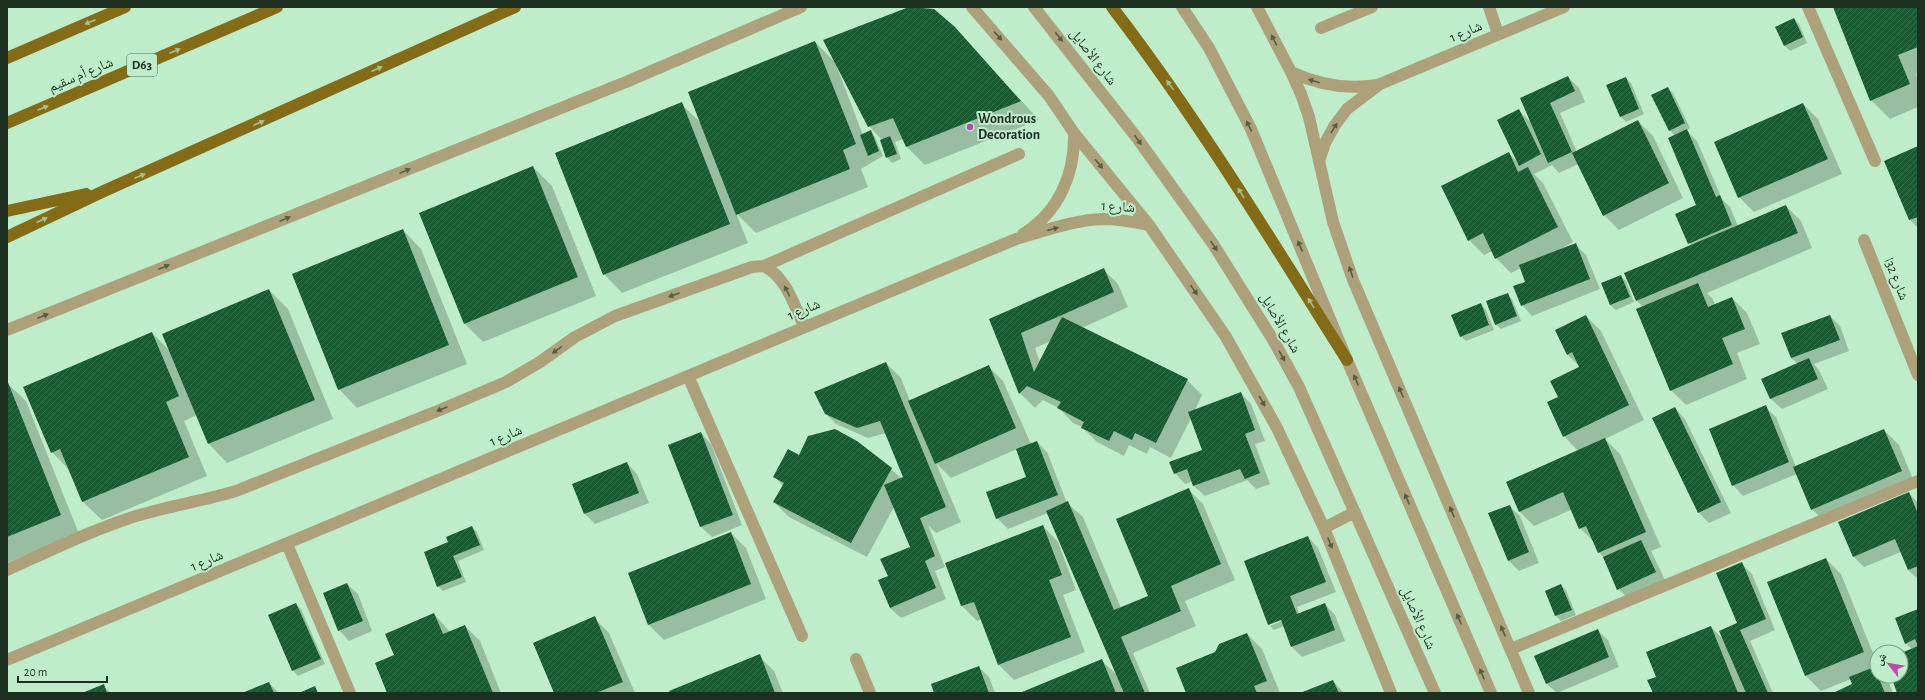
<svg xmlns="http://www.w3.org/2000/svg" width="1925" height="700" viewBox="0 0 1925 700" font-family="'Alegreya Sans','Noto Naskh Arabic',sans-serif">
	<defs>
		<pattern id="building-hatch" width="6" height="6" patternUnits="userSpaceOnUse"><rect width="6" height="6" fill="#185b32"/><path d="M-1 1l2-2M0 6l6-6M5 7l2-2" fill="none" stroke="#396f4e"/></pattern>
	</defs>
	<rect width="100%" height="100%" fill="#bfedca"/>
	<path fill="#0003" fill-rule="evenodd" d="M1834,7H1918V73L1916,74L1918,79V107L1890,119L1871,100Z
		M1794,19L1799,24L1807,43L1790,51L1785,46L1776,28Z
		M954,28L1039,120L925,165L906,146L903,139L895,142L901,159L892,163L887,157L882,140L869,126Z
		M815,42L835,62L863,135L870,131L875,137L883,156L861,169L868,187L756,233L736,213L748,243L622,293L604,274L681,104L701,123Z
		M1568,77L1579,88L1585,102L1560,113L1577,152L1638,121L1653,136L1683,198L1619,230L1604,215L1578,164L1559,173L1552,165L1534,174L1543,183L1573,242L1564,247V248L1575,244L1586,255L1600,289L1532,316L1522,305L1526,282L1521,268L1511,273L1496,258L1492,251L1484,255L1469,240L1509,153L1519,164L1518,110L1532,123Z
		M1625,78L1631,83L1644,114L1626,122L1621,117L1608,85Z
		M1667,88L1673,93L1690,128L1686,130L1697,141L1722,199L1730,207L1738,226L1786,206L1801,221L1812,248L1707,293L1713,299L1715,305L1732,298L1747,313L1760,344L1737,353L1747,379L1686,405L1671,390L1643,307L1637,301L1691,246L1677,215L1698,206L1675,136L1670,130Z
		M1803,104L1818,119L1842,174L1754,212L1739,197Z
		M1918,147V228L1910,220L1886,161Z
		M533,167L552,186L596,296L483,342L465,324Z
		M403,230L421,249L467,364L357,408L339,389Z
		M1103,269L1118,284L1128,307L1082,328L1187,380L1202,395L1195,410L1241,393L1251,404L1265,441L1255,444L1270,484L1256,489L1247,480L1205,496L1194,486L1193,481L1185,484L1175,473L1203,451L1191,418L1171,458L1150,447L1147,454L1129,445L1124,456L1097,442L1082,427L1073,423L1059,408L1043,400L1035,408L1020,393L991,320ZM1051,341L1040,362L1035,348Z
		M1620,276L1626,281L1634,302L1616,310L1610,305L1602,284Z
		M269,290L288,309L333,419L227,463L209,444L197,415L184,421L207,476L102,520L83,502L70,471L52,452L152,333L171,352Z
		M1507,294L1512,299L1521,321L1501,329L1495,324Z
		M1481,304L1486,310L1494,330L1466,341L1460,336Z
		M1586,316L1601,331L1644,420L1605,439L1620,454L1661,547L1651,551L1666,582L1629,599L1618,589L1604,558L1599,552L1595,543L1580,528L1571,510L1534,526L1519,511L1578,451L1564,436L1559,397L1580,367L1567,354Z
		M1830,316L1840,326L1849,351L1814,364L1819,370L1828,389L1782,409L1771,399L1763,379L1798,364L1791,358Z
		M886,363L901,378L910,401L988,366L1003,381L1031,444L1037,442L1047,452L1067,503L1083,517L1121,608L1149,596L1188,489L1203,504L1235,580L1185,601L1196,626L1133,653L1150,693H1024L1102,661L1117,675L1048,513L1008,529L997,518L1028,478L1017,449L951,478L936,463L961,522L936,533L928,525L945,567L935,571L946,599L901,618L890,608L889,577L911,548L894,507L867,557L789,517L774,502L783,486L774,476L799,456L891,469L906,482L886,433L868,438L836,424L826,414Z
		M7,383L26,401L79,534L7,563Z
		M1765,407L1776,417L1796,467L1884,430L1899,445L1916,487L1827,524L1812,509L1797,474L1743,496L1733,485Z
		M1675,408L1685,419L1731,513L1709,523L1699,513L1654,418Z
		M701,433L711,444L742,525L712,537L701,527L670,445Z
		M627,463L637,474L649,503L595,524L585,514Z
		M1909,493L1918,503V579L1908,570L1901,552L1864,567L1854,557L1840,523Z
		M1509,506L1520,516L1539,563L1519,571L1509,561Z
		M1043,526L1058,542L1076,590L1063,595L1085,652L1014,680L999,665L982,619L977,621L962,606L946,563Z
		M472,527L477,532L484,550L458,561L466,582L443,591L438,586L450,543Z
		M731,533L746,548L766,599L664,640L649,625Z
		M1308,537L1318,548L1336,592L1297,607L1299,614L1325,604L1335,615L1345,641L1302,657L1292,647L1284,626L1274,630L1270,626L1282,621Z
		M1826,559L1841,574L1877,663V668L1875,669L1877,671V676H1882L1889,683L1893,693H1835L1854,685L1851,679L1821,691L1806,676L1768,582Z
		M1741,563L1752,574L1775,630L1750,641L1773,693H1654L1657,678L1711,627L1723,639L1739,623Z
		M347,584L358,594L372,631L349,641L339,630Z
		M1561,585L1566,590L1576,615L1561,621L1556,616L1546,592Z
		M296,604L301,609L325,664L298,676L293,670L269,616Z
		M1918,610V693H1899L1892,676H1901V654L1912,649L1905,643Z
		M434,614L450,632L465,626L480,641L501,693H388L395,655Z
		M594,618L609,633L635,693H555Z
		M1597,630L1608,640L1619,667L1557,693L1547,684Z
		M1247,634L1262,649L1280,693H1187L1216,653Z
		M759,656L774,671L783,693H671Z
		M979,667L989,677L995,693H936Z
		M1333,681L1344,693H1302Z
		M269,683L279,693H245Z
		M103,686L111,693H84Z"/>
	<path fill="url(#building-hatch)" d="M909,7L934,9L955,27L1021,101L906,147L893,118L868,127L823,40Z
		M1833,7H1918V47L1898,55L1910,84L1870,101Z
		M1794,18L1803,37L1784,46L1775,27Z
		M815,41L856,144L843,150L850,169L736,215L688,92Z
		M1568,76L1575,91L1550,103L1572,152L1548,163L1520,98Z
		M1626,77L1639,109L1620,117L1606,85Z
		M1668,87L1685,123L1669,131L1651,95Z
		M682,102L730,224L603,275L555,153Z
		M1803,103L1828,159L1738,198L1714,142Z
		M1519,109L1541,154L1519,166L1497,120Z
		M1638,120L1669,183L1603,216L1572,153Z
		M1687,129L1716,197L1720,195L1732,225L1688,244L1675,214L1696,205L1668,138Z
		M871,130L879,151L868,156L860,135Z
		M890,136L897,154L886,158L880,140Z
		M1918,146V217L1909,220L1884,161Z
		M1509,152L1518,172L1528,167L1558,227L1495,259L1483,233L1468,241L1441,186Z
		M533,166L578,277L464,324L419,213Z
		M1786,205L1798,233L1636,301L1624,273Z
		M403,229L449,345L338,390L292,274Z
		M1576,243L1590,279L1521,306L1513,286L1525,282L1519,265Z
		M1104,268L1114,292L1021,333L1034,372L1062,317L1188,379L1156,443L1135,433L1132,440L1114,431L1109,441L1081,428L1084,422L1057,408L1061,402L1027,386L1019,394L989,319Z
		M1621,275L1630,297L1610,305L1601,283Z
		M1698,283L1708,307L1732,297L1745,329L1722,338L1733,364L1670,391L1636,309Z
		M269,289L315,400L208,444L162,334Z
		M1508,293L1517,316L1495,325L1486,301Z
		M1481,303L1489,325L1460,337L1451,315Z
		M1586,315L1629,405L1563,437L1547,402L1558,397L1550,381L1579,367L1572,352L1567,355L1555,330Z
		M1830,315L1840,340L1791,358L1781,333Z
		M152,332L179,396L166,402L189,457L82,502L60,449L51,453L23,387Z
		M1809,358L1818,379L1770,399L1761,379Z
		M886,362L946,507L920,518L935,556L925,561L936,588L890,608L878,580L888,576L880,559L910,547L884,485L903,477L880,421L857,428L825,414L814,392Z
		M989,365L1016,428L935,464L908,401Z
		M7,380L61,515L7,537Z
		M1241,392L1255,430L1245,434L1260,473L1245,479L1240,469L1193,486L1187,469L1174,474L1169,462L1202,450L1188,412Z
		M1766,405L1789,462L1732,486L1709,429Z
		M1675,407L1721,502L1698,513L1652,418Z
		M835,429L857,441L892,468L851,543L773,502L784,483L773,477L788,449L799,455L808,436Z
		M1884,429L1902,471L1811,510L1793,467Z
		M701,432L733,515L700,527L668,445Z
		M1605,438L1646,532L1598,553L1586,526L1579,529L1563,492L1519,512L1506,482Z
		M1037,441L1058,495L996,519L986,492L1026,477L1016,449Z
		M627,462L639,493L584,514L572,484Z
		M1189,488L1221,564L1171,586L1181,611L1121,637L1145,693H1124L1046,511L1068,501L1114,610L1148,596L1116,519Z
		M1909,492L1918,514V566L1908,570L1895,539L1853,557L1838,522Z
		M1510,505L1529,552L1508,561L1488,513Z
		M1043,525L1062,575L1049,580L1071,637L998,665L974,602L961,606L945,563Z
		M472,526L480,545L453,556L462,577L437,587L424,552L448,542L446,537Z
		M731,532L751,584L648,625L628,573Z
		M1308,536L1326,582L1290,596L1297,614L1325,603L1335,630L1291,647L1281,620L1268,625L1244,561Z
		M1641,540L1656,572L1617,590L1603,557Z
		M1826,558L1864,652L1805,676L1767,582Z
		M1742,562L1766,619L1740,630L1768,693H1746L1719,631L1737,623L1716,573Z
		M347,583L363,621L338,631L323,593Z
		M1561,584L1572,610L1555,616L1545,591Z
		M296,603L321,659L292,671L268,615Z
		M1918,609V693H1897L1891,676H1901V653L1918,646L1915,639L1905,644L1895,618Z
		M434,613L443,634L465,625L493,693H387L375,663L394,655L385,634Z
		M595,616L623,682L596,693H554L533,643Z
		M1711,626L1738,693H1653L1647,680L1656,677L1646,652Z
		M1598,629L1609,657L1546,684L1534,656Z
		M1247,633L1267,681L1254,686L1257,693H1186L1176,668L1215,652L1219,644Z
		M760,654L775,693H670L669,691Z
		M1102,659L1116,693H1023L1022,692Z
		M979,666L989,693H934L931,684Z
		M1874,667L1885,693H1833L1852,684L1849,677Z
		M1333,680L1339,693H1300Z
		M269,682L274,693H242Z
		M104,684L107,693H82Z
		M315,686L318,693H299Z"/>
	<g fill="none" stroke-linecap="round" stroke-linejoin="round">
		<path stroke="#ada17b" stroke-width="12" d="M972,7L1049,96L1074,133L1149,225L1226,337L1277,428L1324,528L1391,693
			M1034,7L1137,138L1213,244L1272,338L1299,387L1435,693
			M1182,7L1209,48L1251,129L1347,360L1491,693
			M1257,7L1291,72L1301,94L1309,117L1333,222L1353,280L1529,693
			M1489,7L1498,34
			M1808,7L1875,161
			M1321,28L1372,7
			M1291,72C1319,85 1346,90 1377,85
			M1319,161L1325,143L1335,125L1347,109L1380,84L1564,7
			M1023,234C1059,212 1075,174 1074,133
			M1864,240L1918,375
			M764,266L1019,154
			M7,330L626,82L801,7
			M688,376L802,636
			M1324,528L1355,512
			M287,544L350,693
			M7,570C49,551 92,530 136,516C168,506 203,501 236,491L440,410L506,382L540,362L575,337L615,316L752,267L764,266C786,277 794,305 804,326
			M1511,649L1918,481
			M856,659L870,693
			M7,660L1016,239C1044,231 1074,220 1103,219C1119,219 1134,222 1149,225"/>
		<path stroke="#836b17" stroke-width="12" d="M1112,7C1198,119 1271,240 1347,360
			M7,58L125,7
			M7,123L277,7
			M7,211L86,194
			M7,237L104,191L515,7"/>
	</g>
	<defs><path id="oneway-solid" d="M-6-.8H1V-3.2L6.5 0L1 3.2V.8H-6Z"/></defs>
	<g fill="#aac08b">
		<use href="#oneway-solid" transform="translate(90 22) rotate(157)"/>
		<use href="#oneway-solid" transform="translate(175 51) rotate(-23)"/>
		<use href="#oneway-solid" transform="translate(377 69) rotate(-24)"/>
		<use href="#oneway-solid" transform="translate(1170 85) rotate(-125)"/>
		<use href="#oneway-solid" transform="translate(43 108) rotate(-23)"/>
		<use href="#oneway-solid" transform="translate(259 123) rotate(-24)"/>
		<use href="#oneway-solid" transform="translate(140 176) rotate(-23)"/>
		<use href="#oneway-solid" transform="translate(1241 193) rotate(-122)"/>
		<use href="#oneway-solid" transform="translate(42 220) rotate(-25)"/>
		<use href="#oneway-solid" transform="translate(1311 303) rotate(-122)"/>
	</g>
	<g fill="#565d45">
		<use href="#oneway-solid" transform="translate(998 36) rotate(48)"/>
		<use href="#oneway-solid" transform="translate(1059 37) rotate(52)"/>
		<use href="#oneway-solid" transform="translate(1274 40) rotate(-118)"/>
		<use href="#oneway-solid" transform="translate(1314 81) rotate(-164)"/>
		<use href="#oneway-solid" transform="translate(1249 126) rotate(-116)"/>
		<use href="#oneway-solid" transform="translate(1334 128) rotate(-58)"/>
		<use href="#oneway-solid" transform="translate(1138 140) rotate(54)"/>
		<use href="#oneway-solid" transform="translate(1099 164) rotate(51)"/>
		<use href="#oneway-solid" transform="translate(405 171) rotate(-22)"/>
		<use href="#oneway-solid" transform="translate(285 219) rotate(-22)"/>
		<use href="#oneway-solid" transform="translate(1053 229) rotate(-15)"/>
		<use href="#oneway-solid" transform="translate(1214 246) rotate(56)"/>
		<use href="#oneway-solid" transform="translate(1300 246) rotate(-113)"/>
		<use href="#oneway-solid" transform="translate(164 267) rotate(-22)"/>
		<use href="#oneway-solid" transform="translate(1351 272) rotate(-109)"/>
		<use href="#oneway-solid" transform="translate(1194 290) rotate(56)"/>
		<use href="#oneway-solid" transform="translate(787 291) rotate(-117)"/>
		<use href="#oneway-solid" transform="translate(674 295) rotate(160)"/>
		<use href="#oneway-solid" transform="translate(43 316) rotate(-22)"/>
		<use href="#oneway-solid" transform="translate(557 350) rotate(144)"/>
		<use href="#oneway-solid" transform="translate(1282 356) rotate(61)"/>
		<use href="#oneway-solid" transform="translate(1356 380) rotate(-113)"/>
		<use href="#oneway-solid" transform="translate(1401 392) rotate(-113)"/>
		<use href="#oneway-solid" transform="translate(1262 401) rotate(60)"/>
		<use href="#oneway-solid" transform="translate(442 409) rotate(157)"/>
		<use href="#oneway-solid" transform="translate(1407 499) rotate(-113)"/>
		<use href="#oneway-solid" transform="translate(1452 512) rotate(-113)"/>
		<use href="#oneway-solid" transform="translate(1330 543) rotate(68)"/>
		<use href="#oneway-solid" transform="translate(1459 619) rotate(-113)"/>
		<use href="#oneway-solid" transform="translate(1503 631) rotate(-113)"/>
		<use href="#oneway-solid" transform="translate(1482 674) rotate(-113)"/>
	</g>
	<circle fill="#b84cac" stroke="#bfedca" stroke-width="1.5" cx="970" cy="127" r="4"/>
	<g text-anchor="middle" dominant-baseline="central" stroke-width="4" stroke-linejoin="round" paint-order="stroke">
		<rect fill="#bfedca" stroke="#4d6854" stroke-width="1" x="127" y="54" width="30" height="22" rx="3"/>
		<g font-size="13" font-weight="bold" fill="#1c2f21">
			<text x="142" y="65">D63</text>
		</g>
		<g font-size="14" fill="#1c2f21" stroke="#bfedca">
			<text transform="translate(1466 32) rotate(-23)">شارع 1</text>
			<text transform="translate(1093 57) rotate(52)">شارع الأصايل</text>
			<text transform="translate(81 75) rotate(-23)">شارع أم سقيم</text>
			<text transform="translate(1118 207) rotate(3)">شارع 1</text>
			<text transform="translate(1896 279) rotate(68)">شارع 32ا</text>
			<text transform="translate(804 310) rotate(-23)">شارع 1</text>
			<text transform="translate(1280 323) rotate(60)">شارع الأصايل</text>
			<text transform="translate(506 436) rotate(-23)">شارع 1</text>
			<text transform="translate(207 561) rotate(-23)">شارع 1</text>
			<text transform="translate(1418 618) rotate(66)">شارع الأصايل</text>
		</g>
		<g font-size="14" font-weight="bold" fill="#1c2f21" stroke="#bfedca" text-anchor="start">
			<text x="978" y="119">Wondrous<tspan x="978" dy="16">Decoration</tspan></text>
		</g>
	</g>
	<rect width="1925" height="700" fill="none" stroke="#1c2f21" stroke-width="16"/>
	<g transform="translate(1889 664) rotate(301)"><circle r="19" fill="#bfedca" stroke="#7ea186"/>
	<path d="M0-3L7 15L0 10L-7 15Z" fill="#b84cac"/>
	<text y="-6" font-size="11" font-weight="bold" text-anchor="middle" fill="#1c2f21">ش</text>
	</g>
	<path d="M18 676v6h89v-6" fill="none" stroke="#1c2f21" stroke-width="2"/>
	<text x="24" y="676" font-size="12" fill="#1c2f21" stroke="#bfedca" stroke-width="3" paint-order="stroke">20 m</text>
</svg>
